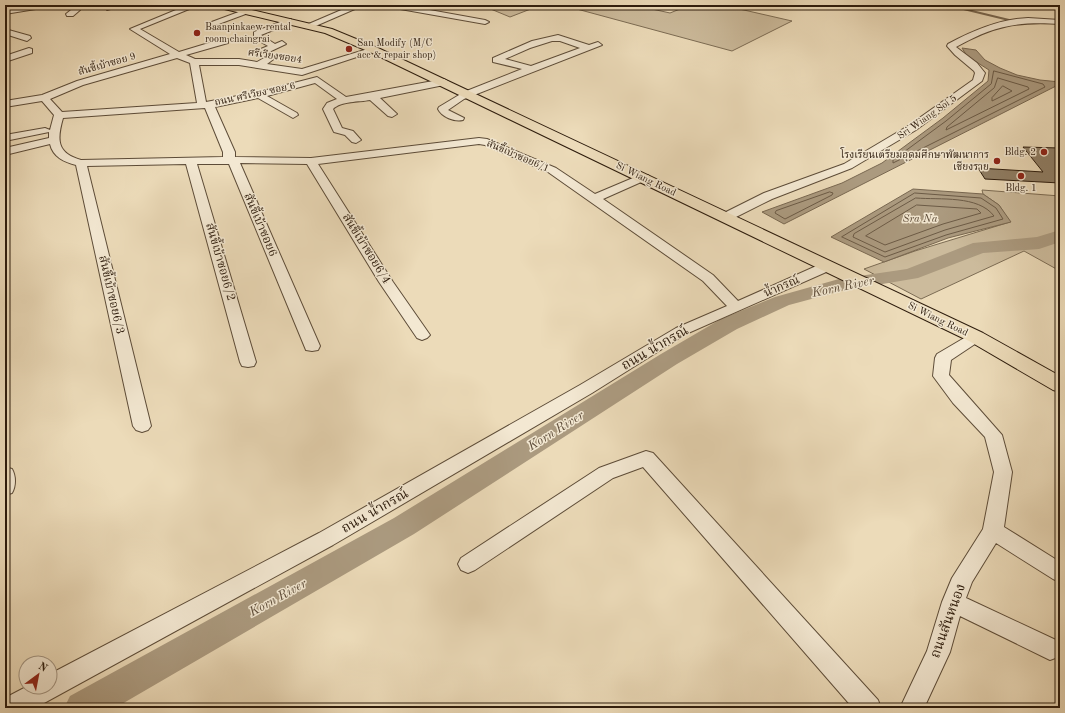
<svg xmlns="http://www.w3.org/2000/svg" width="1065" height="713" viewBox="0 0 1065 713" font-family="'Old Standard TT','Noto Serif Thai',serif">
	<rect width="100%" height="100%" fill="#ecdbb9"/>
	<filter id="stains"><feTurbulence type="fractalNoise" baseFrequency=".005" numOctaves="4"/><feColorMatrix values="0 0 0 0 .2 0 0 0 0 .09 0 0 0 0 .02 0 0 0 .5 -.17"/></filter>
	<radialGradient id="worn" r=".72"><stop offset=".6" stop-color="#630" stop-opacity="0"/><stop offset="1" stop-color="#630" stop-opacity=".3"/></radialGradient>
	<path fill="#ccbb9c" stroke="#7c6c54" d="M481,5H541L510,17Z
		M562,5H634L670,13L690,5H722L792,21L732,51Z
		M982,190L1060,196V271L1024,251L921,299L864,269L915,251L1010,222L999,205L983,194Z"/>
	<path fill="#ab9a7f" stroke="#796851" d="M962,48L976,50L985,60L1000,68L1017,75L1040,80L1060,82V84L784,224L762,212L842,183L882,163L943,118L988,81L989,70L967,56Z
		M913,189L983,194L999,205L1011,222L948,238L884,262L831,237Z"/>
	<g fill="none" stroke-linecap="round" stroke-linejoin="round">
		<path stroke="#6c5b46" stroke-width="1" d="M994,71L1043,84L1045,87L893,163V160L946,121L991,84Z
			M998,78L1028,87L1029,89L946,130L947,127L994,88Z
			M1003,86L1012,91L992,101V98Z
			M830,192L833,193L832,195L785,219L775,213L776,211Z
			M915,193L981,198L996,208L1003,219L946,235L885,257L842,237Z
			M916,198C940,200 978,195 994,216L945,230L885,252L853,237L854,234Z
			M917,205L977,209L981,213L943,224L885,245L866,236Z"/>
		<path stroke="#796851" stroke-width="2" d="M947,5L1009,20
			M504,9L529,5"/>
		<path fill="#ab9a7f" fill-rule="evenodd" d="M1060,230V242L1039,249L983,253L918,278L841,291L789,305L737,329L677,364L414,534L115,708H64L70,696L394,518L661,354L721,319L775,297L839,279L907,269L973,243L1037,237Z"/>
	</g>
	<path fill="#907f66" stroke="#2d1c0d" d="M1023,147L1060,148V183L985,179L978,168L1043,172Z"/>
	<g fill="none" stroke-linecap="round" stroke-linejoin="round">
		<defs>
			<path id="minor" d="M34,5H52L48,7L5,14V10Z
				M66,5H75L80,10L73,16H67L66,14L71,10Z
				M105,5H113L114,8L107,10Z
				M188,5H199L140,29L179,52L222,39H228V43L186,55L195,59H239L257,62L264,58L256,55V51L268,46L254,38V32L288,19H291V23L261,35L275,44L282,41L286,44L267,53L275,58L267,64L302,69L371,48L374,47L378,50L302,75L239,65H199L206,102L259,92L317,77L346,97L444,79L449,82L444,85L380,98L397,114L392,117L388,116L370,100C359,102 341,101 333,109L342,128L353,131L361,140L356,143L352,142L345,135L334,132L333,130L323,109L327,103L337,99L315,83L267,96L297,113L298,115L293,118L258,98L215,107L235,152V157L311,158L479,138L487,139L556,168L595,194L640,175H648L650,177L648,179L603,199L713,275L738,301L823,263H833L835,266L833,269L686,334L592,393L333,545L35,708H5V698L26,687H50V674L319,533L580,385L676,328L727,306L703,281L565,184L548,172L485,145L479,144L318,164L393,282L430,335L427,338L422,340L417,338L379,282L307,164L240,163L320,346L318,350L312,351L306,350L229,164H197L256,362L254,366L248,367L242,366L240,362L186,164L87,166L151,426L148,430L142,432L136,430L133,426L76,165C64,162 53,157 50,144L5,155V148L49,138V132L5,141V135L45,128L50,130L54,115L42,101L5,107V101L42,95L77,81L170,54L130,29ZM177,58L190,63L197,103L62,112L50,99L83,85ZM205,108L223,152V157L81,160C56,153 57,139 63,118Z
				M353,5H364L311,28L304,26Z
				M385,5H402L485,20L489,22L485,24L389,7Z
				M244,10L251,12L216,25L209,23Z
				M1028,18L1060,20V24C1018,21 993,26 956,47L977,63L985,73L982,81L916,130L852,168L772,199L730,220L726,221L720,217L722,214L764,193L844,164L908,126L973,80L975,73L974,71L955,55L947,46L948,44C972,31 1000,19 1028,18Z
				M5,29L30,36L31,38L27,41L5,34Z
				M558,35L589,45L598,42L602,45L464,99L448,110L464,118L463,120C454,122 442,117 438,109L439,107L464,92L522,69L493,62V58L532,41ZM552,41H560L580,48L531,66L505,59L530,48Z
				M29,48L32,49V53L5,62V56Z
				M976,332L981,334L984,337L981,340L951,360L949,375L1002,435L1012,472L1004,527L1060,562V582L1053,579L996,543L972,582L966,598L1058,641L1060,646L1058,657L1050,660L960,616L950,652L924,708H900L927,651L942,602L952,578L983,529L994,472L985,437L953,403L933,376L935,358L937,354L971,334Z
				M646,451L653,453L878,700L881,708H853L643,467L613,478L475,570L468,573L461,570L458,564L461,558L599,468Z
				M5,467L12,469C16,476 16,486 12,493L5,495Z"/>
			<path id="major" d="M214,5H231L332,29L378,48L983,333L1060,376V392L1053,390L969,341L370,52L325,33L216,7Z"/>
		</defs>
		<use href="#minor" stroke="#5d4c38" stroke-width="2"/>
		<use href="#major" stroke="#2d1c0d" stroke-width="2"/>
		<use href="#minor" fill="#f3e8d2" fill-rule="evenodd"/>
		<use href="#major" fill="#ecdbb9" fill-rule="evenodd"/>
	</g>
	<g fill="#8f2418" stroke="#f3e8d2" stroke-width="1.5">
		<circle cx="197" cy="33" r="4"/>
		<circle cx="349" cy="49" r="4"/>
		<circle cx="1044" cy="152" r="4"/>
		<circle cx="997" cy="161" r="4"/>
		<circle cx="1021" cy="176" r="4"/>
	</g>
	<g text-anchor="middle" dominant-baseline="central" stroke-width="3" stroke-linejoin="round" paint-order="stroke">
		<g font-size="10" fill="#2d1c0d" stroke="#f3e8d2" text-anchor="start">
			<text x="205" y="27">Baanpinkaew rental<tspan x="205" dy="12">room chaingrai</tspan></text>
			<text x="357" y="43">San Modify (M/C<tspan x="357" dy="12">acc &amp; repair shop)</tspan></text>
			<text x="1036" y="152" text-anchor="end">Bldg. 2</text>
			<text x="989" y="155" text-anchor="end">โรงเรียนเตรียมอุดมศึกษาพัฒนาการ<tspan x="989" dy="12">เชียงราย</tspan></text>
			<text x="1021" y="188" text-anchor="middle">Bldg. 1</text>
		</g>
		<g font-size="10" fill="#2d1c0d" stroke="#f3e8d2">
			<text transform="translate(275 56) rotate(8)">ศรีเวียงซอย4</text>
			<text transform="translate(107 64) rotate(-16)">สันขี้เบ้าซอย 9</text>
			<text transform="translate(255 94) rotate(-12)">ถนน ศรีเวียง ซอย 6</text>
			<text transform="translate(927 117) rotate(-35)">Sri Wiang Soi 5</text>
			<text transform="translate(518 156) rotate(23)">สันขี้เบ้าซอย6/1</text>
			<text transform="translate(646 179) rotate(26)">Si Wiang Road</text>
			<text transform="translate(938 319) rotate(26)">Si Wiang Road</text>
		</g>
		<g font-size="11" font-style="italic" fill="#5f4e3b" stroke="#f3e8d2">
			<text x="920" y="219">Sra Na</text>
		</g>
		<g font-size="12" fill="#2d1c0d" stroke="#f3e8d2">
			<text transform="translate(260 225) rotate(67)">สันขี้เบ้าซอย6</text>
			<text transform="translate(366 249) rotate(58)">สันขี้เบ้าซอย6/4</text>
			<text transform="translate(220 262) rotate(74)">สันขี้เบ้าซอย6/2</text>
			<text transform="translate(782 287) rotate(-23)">น้ำกรณ์</text>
			<text transform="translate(111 295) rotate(77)">สันขี้เบ้าซอย6/3</text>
		</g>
		<g font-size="13" font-style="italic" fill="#5f4e3b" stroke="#f3e8d2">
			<text transform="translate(843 287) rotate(-12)">Korn River</text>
			<text transform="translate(556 431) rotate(-32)">Korn River</text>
			<text transform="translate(278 598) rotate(-29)">Korn River</text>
		</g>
		<g font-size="14" fill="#2d1c0d" stroke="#f3e8d2">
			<text transform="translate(655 348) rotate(-30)">ถนน น้ำกรณ์</text>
			<text transform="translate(375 511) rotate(-30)">ถนน น้ำกรณ์</text>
			<text transform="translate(948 621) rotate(-70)">ถนนสันหนอง</text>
		</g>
	</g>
	<rect width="1065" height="713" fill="none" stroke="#ecdbb9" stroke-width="20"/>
	<rect x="6" y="6" width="1053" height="701" fill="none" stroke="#2d1c0d" stroke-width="2"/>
	<rect x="10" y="10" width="1045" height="693" fill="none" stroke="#2d1c0d"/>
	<g transform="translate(38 675) rotate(32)"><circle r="19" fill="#f3e8d2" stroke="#a49683"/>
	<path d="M0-3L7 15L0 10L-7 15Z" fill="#8f2418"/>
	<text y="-6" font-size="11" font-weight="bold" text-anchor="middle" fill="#2d1c0d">N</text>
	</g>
	<rect width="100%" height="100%" filter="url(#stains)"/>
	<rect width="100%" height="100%" fill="url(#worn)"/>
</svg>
